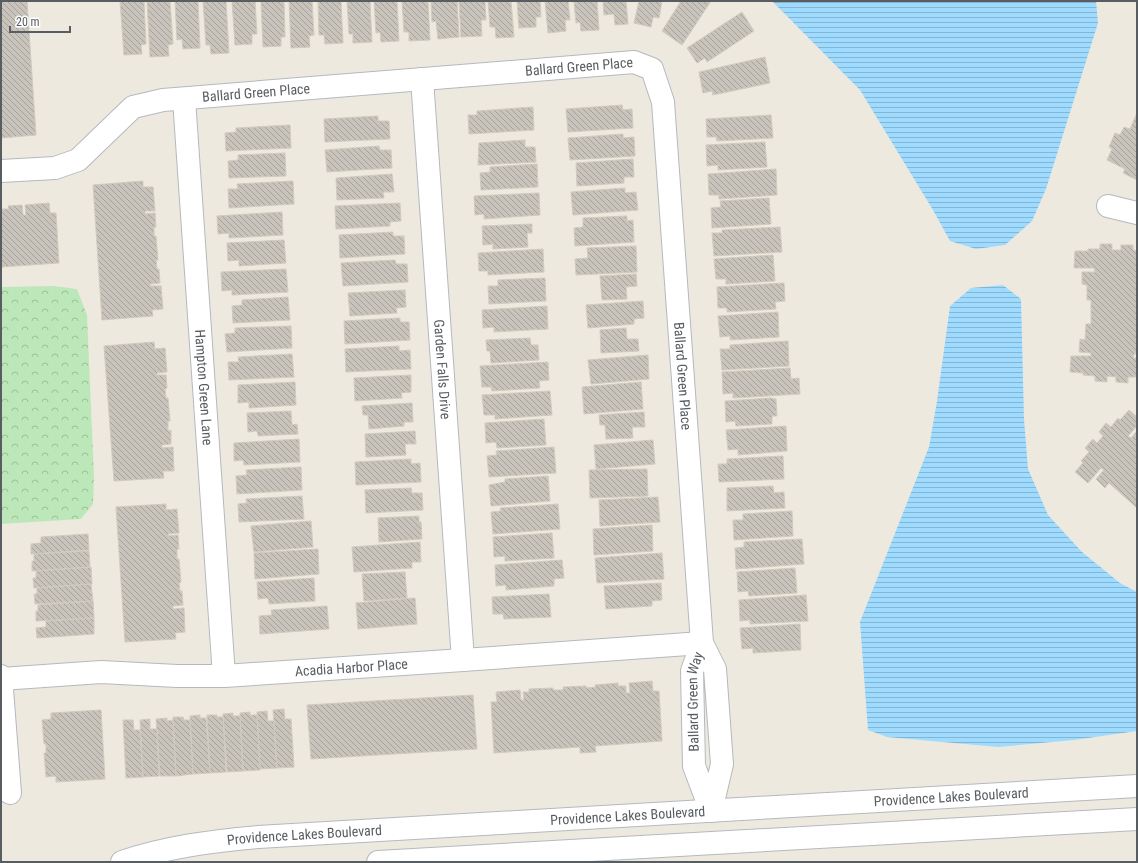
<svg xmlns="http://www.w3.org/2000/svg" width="1138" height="863" viewBox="0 0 1138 863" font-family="'Roboto Condensed',sans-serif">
	<defs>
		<pattern id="forest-crowns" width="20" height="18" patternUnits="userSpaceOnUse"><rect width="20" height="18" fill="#bce8b9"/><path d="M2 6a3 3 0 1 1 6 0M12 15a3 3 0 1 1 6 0" fill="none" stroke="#9cbf9a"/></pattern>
		<pattern id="water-rules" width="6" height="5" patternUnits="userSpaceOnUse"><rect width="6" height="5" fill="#9edbff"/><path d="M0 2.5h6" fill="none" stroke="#84b5d2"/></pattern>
		<pattern id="building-back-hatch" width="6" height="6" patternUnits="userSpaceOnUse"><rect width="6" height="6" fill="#c8c4bc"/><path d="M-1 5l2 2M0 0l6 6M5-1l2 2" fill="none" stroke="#a5a29c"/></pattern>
	</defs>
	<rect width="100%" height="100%" fill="#ede9df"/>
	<path fill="url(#forest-crowns)" d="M54,286L77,289L87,315L94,477L93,504L81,519L1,524V287Z"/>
	<path fill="url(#water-rules)" d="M772,1H1096L1098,23L1046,189L1032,221L1005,245L976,249L950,241L933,210L860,90Z
		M1003,285L1021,299L1024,419L1028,469L1048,515L1082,552L1120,583L1137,592V731L1074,740L998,747L887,737L868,730L860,622L929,447L937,401L950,306L971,288Z"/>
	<path fill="url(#building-back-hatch)" stroke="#d2cabd" d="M27,1L36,135L1,138V2Z
		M120,1H144L146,44L141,45L142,54L124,55Z
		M147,1H170L173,44L168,45L169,56L150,57Z
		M175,1H198L200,48L183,49L182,39L177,40Z
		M203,1H226L229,53L211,54L210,45H206Z
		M232,1H255L257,34H252V44L235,45Z
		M261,1H284L285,37H281V46L263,47Z
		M289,1H312L314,35L309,36L310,47L291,48Z
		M318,1H341L343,43L325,44L324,35H319Z
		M347,1H370L372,42L353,43V34H349Z
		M374,1H397L399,41L381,42L380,32L376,33Z
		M402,1H428L430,40L409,41V32H404Z
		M431,1H457L459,37L438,39L436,21L432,22Z
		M459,1H485L486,20H481L482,36L461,37Z
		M488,1H511L514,37L496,38L495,27H490Z
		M517,1H540L541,17H536V27L519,28Z
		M545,1H568L570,20H565L566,31L548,33Z
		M574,1H597L599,30L581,31L580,22L576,23Z
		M603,1H626L628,24L615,25L614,14L604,15Z
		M639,1H662L659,18L653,17L651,27L634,23Z
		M681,1H711L682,45L662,31Z
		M742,12L754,31L707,62L705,58L697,63L687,48Z
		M765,57L770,83L713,95L712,91L703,93L699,72Z
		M622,105L623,110L632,109L633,128L568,132L566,109Z
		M533,107L534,130L469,134L468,115H477V111Z
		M1137,113V180L1123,173L1125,169L1107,160L1112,149L1109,147L1115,133L1120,135L1124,127L1130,129Z
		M771,115L773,138L717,141L716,137H707L706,119Z
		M378,116V121H389L390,139L325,142L324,119Z
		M290,125L291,148L226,151L225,133L236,132V128Z
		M623,134V138L634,137L635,156L570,160L568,138Z
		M525,140V147H535L536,162L478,165L479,143Z
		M765,142L767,167L718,170V165L707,166L706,145Z
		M379,146L380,150H391L392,168L327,172L325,150Z
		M285,153L286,176L229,178L228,161L238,160V155Z
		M633,159L634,177H624V183L577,186L576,163Z
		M537,164L538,187L481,190L480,173L490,172V167Z
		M776,169L777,195L719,199V195H709L708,174Z
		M392,174L394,192H383L384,198L337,200L336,178Z
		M143,181V187H153L155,211H145V214L155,213L156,227H154V236H156L158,260H156L157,269H159L160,283L150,284V286H161L163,309L152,310L153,316L102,320L93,185Z
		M293,181L294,204L229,208L228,189H238L237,184Z
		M625,188V193L636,192L638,210L573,215L571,192Z
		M539,193L540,215L484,219V214L475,215L474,196Z
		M769,198L771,224L712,228L711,208L721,207L720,201Z
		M49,203L50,213H56L59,263L1,267V209H9L8,206L22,205L23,215H26L25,205Z
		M400,203L401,221L390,222V226L336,229L335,206Z
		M282,212L283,235L229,238V233L218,234L217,216Z
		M627,216V221L633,220L634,242L575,246L574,228L583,227V218Z
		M532,224V233H527L528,247L493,249V244L483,245L482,226Z
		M780,227L782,252L714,256L712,233H722V230Z
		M393,232V236H404L405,254L340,258L339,235Z
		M284,240L286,263L239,266V260L228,261L227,243Z
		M1100,244H1112V250H1121V245H1133V250L1137,251V354H1134L1133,358H1137V377H1128V383L1116,382V377L1107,376V382L1095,381V376L1083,375V373L1070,372L1071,356H1091V353L1079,352L1080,339L1085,340L1086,324H1091V300H1087V285L1082,284V272H1095L1094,268H1074L1075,251H1088V249H1100Z
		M636,246L637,272L576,275L575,259L588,258L587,248Z
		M543,249L544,272L488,275V271H479L478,253Z
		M773,255L775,281L726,284V279H716L714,259Z
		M395,260L396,264H407L408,282L343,286L341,263Z
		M286,269L288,292L232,295V290L222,291L221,272Z
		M636,274L637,286L626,287L627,299L602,300L600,276Z
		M545,278L546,301L489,304L488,286H498V280Z
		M784,283L785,301L775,302L776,309L727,312V308H718L717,287Z
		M405,290L406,307L396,308L397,313L350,316L348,293Z
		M288,297L290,320L233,323L232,306L242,305V300Z
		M643,301L644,318L634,319V324L588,328L586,305Z
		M547,306L548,329L494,332V327L483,328L482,310Z
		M778,312L779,337L730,340V336L720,337L718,316Z
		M400,318V322H409L410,340L345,344L344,321Z
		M291,326L292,348L227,352L225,334L235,333V328Z
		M626,328L627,339H638L639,351L601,353L600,330Z
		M530,338L531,345H538L539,360L491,363L490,351H487L486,340Z
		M788,341L789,366L722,370L720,349H730V345Z
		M154,342L155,349L165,348L167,372L157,373V375H166L167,388L165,389L166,398H168L170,421H168V431L171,430V444L162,445V448L173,447L174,471H163L164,478L114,481L104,346Z
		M399,346V351L410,350L411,369L346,372L345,349Z
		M292,354L294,377L229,380L228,362H239L238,357Z
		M648,355L649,379L591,384L588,360Z
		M548,362L549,380L539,381L540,388L492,391L491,387H482L480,366Z
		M790,368L791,379L799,378L800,394L733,398V393L723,394L722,372Z
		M411,375V392L401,393L402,398L355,401L354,378Z
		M295,382L296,405L249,408V402L238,403V385Z
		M641,382L643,409L584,414L582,387Z
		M550,391L552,415L495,419V415H484L482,395Z
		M770,398L776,399L777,416H772V424L736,426L735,421L726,422L725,401Z
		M412,403L413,422H404V426L369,429L368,415H363L362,406Z
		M1129,410L1137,417V426L1128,436L1131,438L1137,431V508L1109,483L1105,488L1096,479L1104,470L1101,468L1088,483L1075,472L1083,463L1081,461L1089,452L1085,448L1093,439L1097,443L1103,436L1099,432L1106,423L1111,427L1118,418L1120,420Z
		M291,411L292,425L297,424L298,434L258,436L257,431L248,432L247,413Z
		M644,412L645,427H632L633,438L606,439L605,425H600L599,415Z
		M544,419L546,445L497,448L496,442L486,443L485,423Z
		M786,426L787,451L738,455V449L728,450L726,430Z
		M415,431L416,444H405L406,455L366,457L365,434Z
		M299,439L300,462L244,465L243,460L234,461V443Z
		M653,440L655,464L596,469L594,445Z
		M554,447L556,473L489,477L487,456L497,455L496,451Z
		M783,456L784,479L719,482L718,464H727V459Z
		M411,459V464L420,463L421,482L356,485L355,462Z
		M301,467L302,490L237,494L236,476L247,475L246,470Z
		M647,469L648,496L590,498L589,470Z
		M548,476L550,501L491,506L489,485L505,482V479Z
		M773,486L774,493L784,492L785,508L727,511V488Z
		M411,488L412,493H422L423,510L366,513L365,490Z
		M302,496L304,519L239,522L238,504L247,503L246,499Z
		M658,497L660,522L600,526L599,500Z
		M166,504V510L177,509L179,533L168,534V536L178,535L179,549H177V559H179L181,582L179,583L180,591H182L183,605L173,606V609L184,608L185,632L175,633L176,639L125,642L116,507Z
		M558,504L560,529L493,534L491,512L501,511L500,508Z
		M792,511L793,536L734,540L733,520H743V514Z
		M419,516V522H421L422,539L379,542L378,518Z
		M311,521L313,547L254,552L251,526Z
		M652,525L653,551L594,555L593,529Z
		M552,533L554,558L505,561V556L494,557L493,537Z
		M88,534L89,550L31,554V544L41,543V537Z
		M802,539L804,564L736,569L735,548L744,547V542Z
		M420,542L421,562H412V568L354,572L352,547Z
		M318,549L319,574L255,579L254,553Z
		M89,551L90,567L32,571V561H34V554Z
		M662,553L664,579L597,583L595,558Z
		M562,560L564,578L554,579V586L506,590V585L496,586L495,565Z
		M91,567L92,584L34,588L33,578H36V571Z
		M795,568L797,593L749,596L748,591L738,592L737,572Z
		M405,572L407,598L364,601L362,574Z
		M314,578L315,601L269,604L268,598L258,599L257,582Z
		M661,583L662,600L652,601V606L606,609L604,586Z
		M91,584L93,601L35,604L34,594H37V588Z
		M549,594L551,617L504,619L503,614H493L492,597Z
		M806,595L808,621L750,624V620L740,621L739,600Z
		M415,598L417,624L358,629L356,603Z
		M93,601L94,618L36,621V611H38V605Z
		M327,606L329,629L260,634L259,616L272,615L271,610Z
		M94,618V634L37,638L36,628L46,627V621Z
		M800,624L801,650L753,653V648L742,649L740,628Z
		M652,681L653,691H659L662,741L595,746L596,752L580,753V747L494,753L491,702H497L496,692L520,690L521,700H524L523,692H529V689L553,688V690H563V687L586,686V688L596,687L595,685L618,683V686H626V693H630L629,683Z
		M473,695L477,749L311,759L307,705Z
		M284,709L285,719H291L294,767L277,768L273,710Z
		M101,710L105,779L56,782V776L46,777L44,753H46V744H44L42,720L51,719V713Z
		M267,711L268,721H274L277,768L260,769L257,712Z
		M250,712V715H257L260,770L243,771L240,713Z
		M233,713V716H240L243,771L227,772L223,714Z
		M200,715V718H206L210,773L193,774L190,716Z
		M207,715H217V717H223L226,772L210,773Z
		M173,717H183L184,720H190L193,774L176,776Z
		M167,718V721L173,720L176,776H160L156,719Z
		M150,719V729H157L159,776L143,777L140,720Z
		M123,720H133L134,730H140L143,777L126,778Z"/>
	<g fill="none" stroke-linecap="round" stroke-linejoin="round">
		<defs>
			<g id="minor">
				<path id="s1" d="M422,79L463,660"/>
				<path id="s2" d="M184,99L224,676"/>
				<path id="s3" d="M1,171L55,168L78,160L133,107L163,100L634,62L652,69L663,102L702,643L715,669L722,764L711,811L694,766L692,671L702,643"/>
				<path d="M1108,206L1137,213"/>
				<path d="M1,676L10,793"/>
				<path id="s4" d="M1,679L101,672L177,676H224L463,660L702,643"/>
				<path id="s5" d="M122,862C166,847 212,841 258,837L1137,786"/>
				<path d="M378,862L1137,819"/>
			</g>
		</defs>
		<use href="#minor" stroke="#b5b9be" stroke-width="24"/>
		<use href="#minor" stroke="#fff" stroke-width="22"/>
	</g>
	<g text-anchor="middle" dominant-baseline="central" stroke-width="3" stroke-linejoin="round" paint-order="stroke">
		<g font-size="14" fill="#585d62" stroke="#fff">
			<text stroke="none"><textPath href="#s3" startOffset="603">Ballard Green Place</textPath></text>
			<text stroke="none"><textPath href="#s3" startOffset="279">Ballard Green Place</textPath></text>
			<text stroke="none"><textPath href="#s1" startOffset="291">Garden Falls Drive</textPath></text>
			<text stroke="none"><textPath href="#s3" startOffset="987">Ballard Green Place</textPath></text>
			<text stroke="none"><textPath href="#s2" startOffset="289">Hampton Green Lane</textPath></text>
			<text stroke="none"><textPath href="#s4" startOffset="351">Acadia Harbor Place</textPath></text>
			<text stroke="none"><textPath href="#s3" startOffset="1540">Ballard Green Way</textPath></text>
			<text stroke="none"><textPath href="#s5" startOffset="833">Providence Lakes Boulevard</textPath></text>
			<text stroke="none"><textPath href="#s5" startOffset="509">Providence Lakes Boulevard</textPath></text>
			<text stroke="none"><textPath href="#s5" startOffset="185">Providence Lakes Boulevard</textPath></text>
		</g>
	</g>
	<rect width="1138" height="863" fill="none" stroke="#585d62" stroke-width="4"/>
	<path d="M10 26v6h60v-6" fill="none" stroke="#585d62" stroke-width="2"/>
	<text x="16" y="26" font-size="12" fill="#585d62" stroke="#ffffff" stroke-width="3" paint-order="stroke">20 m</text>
</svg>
